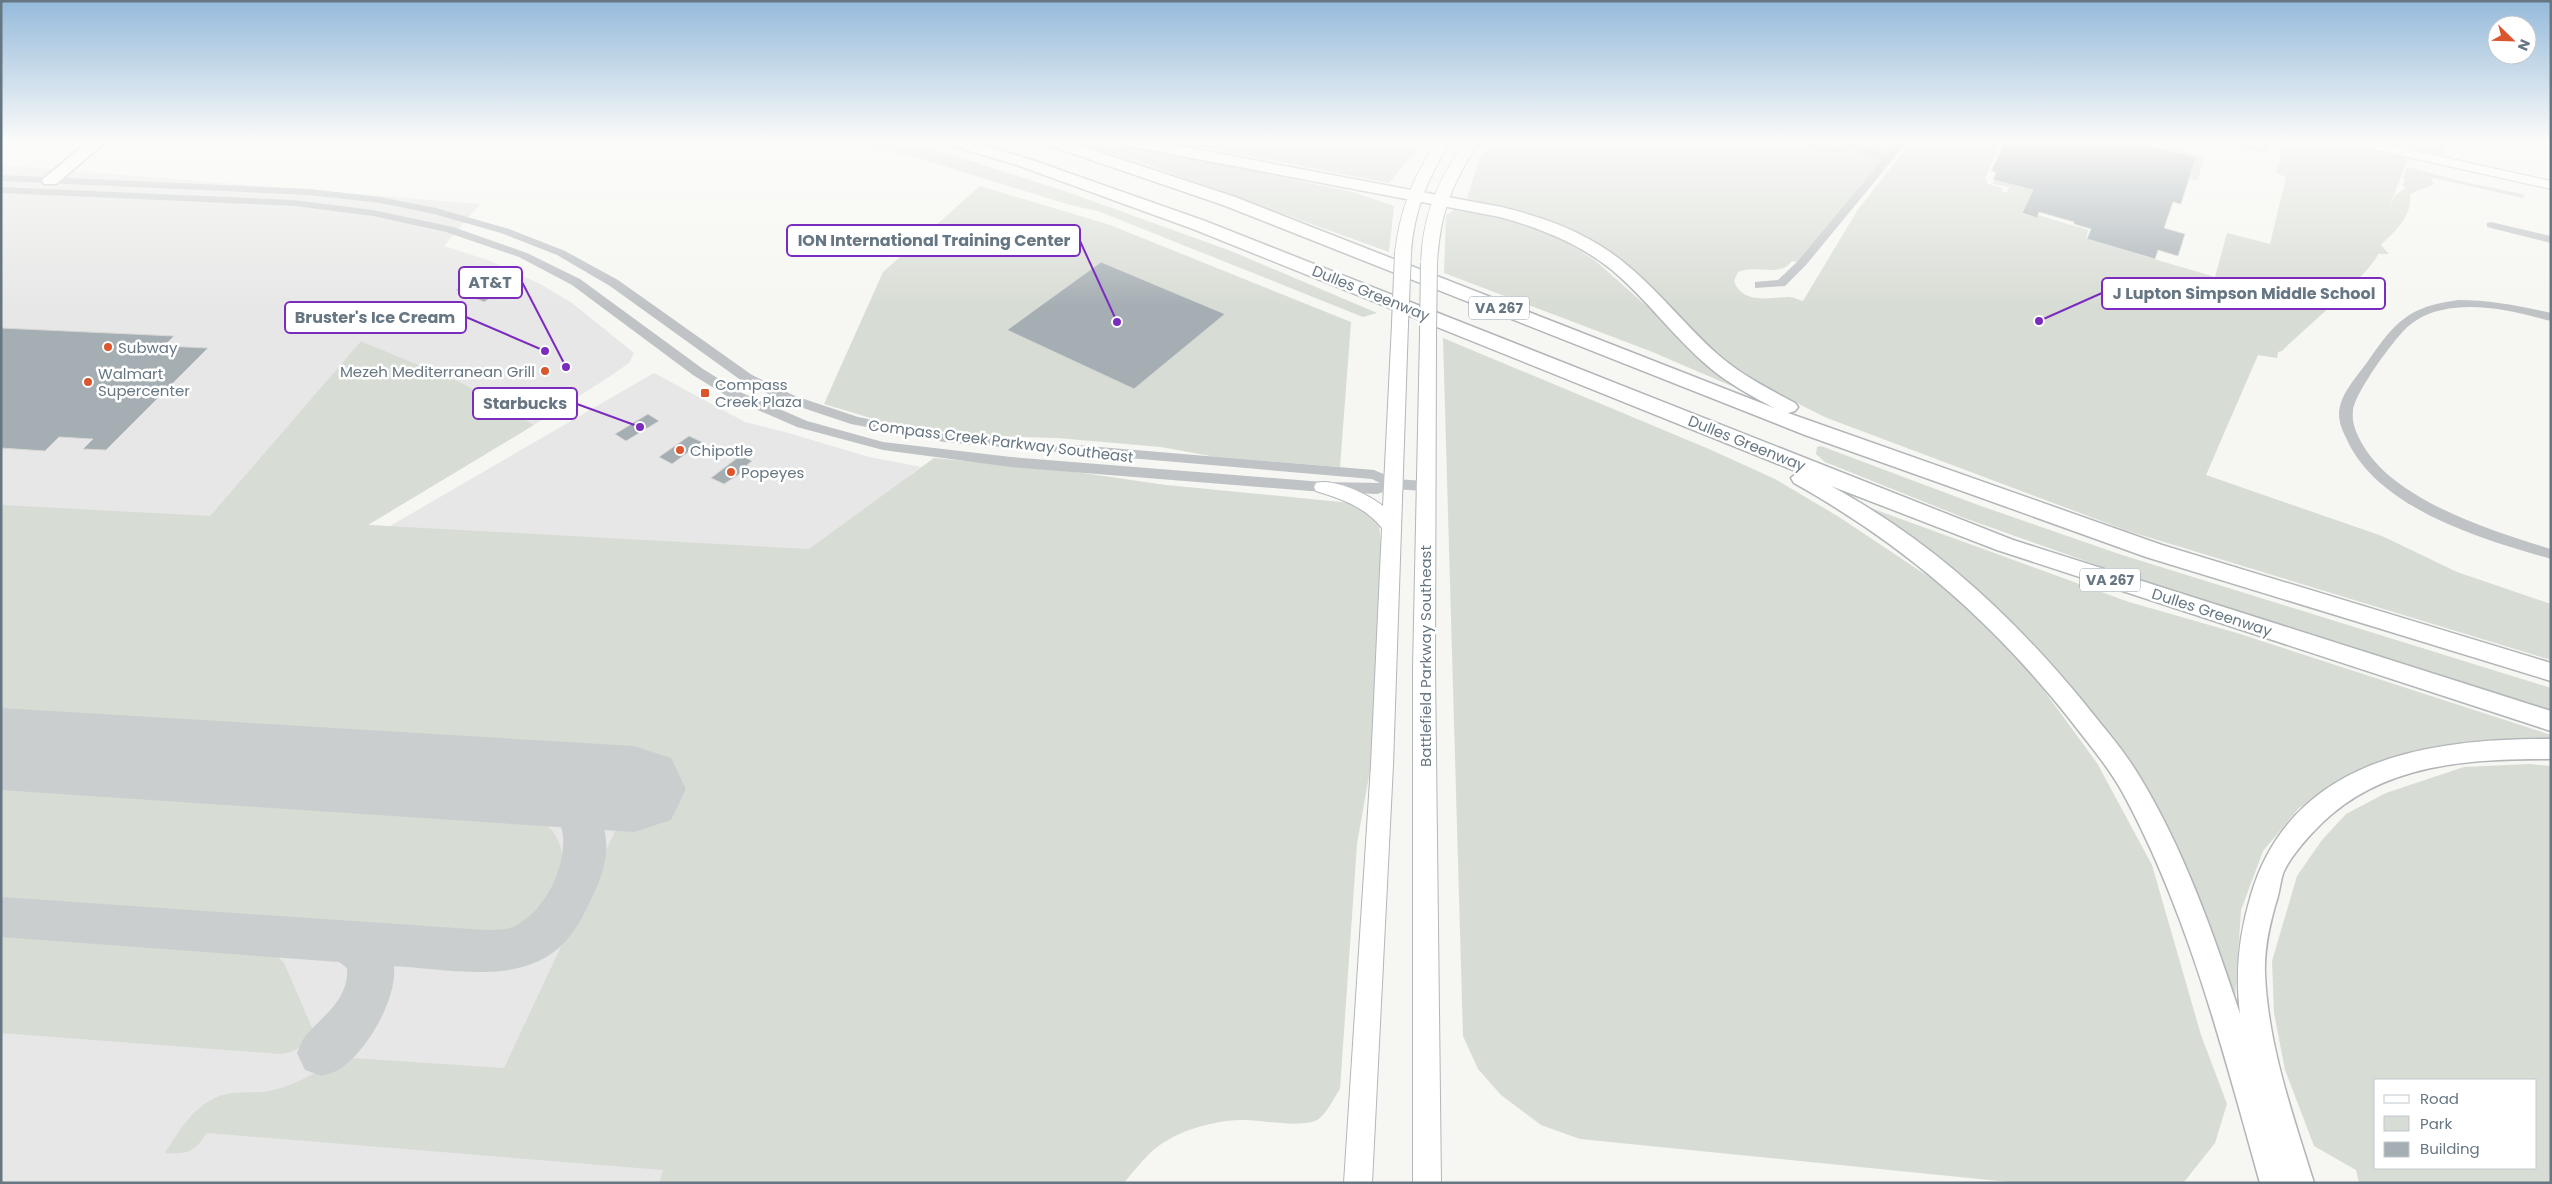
<svg xmlns="http://www.w3.org/2000/svg" width="2552" height="1184" viewBox="0 0 2552 1184" font-family="Poppins,sans-serif">
<style>
.built{fill:#e6e7e6}
.green{fill:#d7dcd4;fill-rule:evenodd}
.lines{fill:none;stroke-linecap:round;stroke-linejoin:round}
.taxiway{fill:#cbcece;fill-rule:evenodd}
.runway{fill:#cbcece;fill-rule:evenodd}
.building{fill:#a5aeb3;stroke:#d7d7d5}
.major-casing{stroke:#b2b7ba;stroke-width:2}
.highway-casing{stroke:#b2b6b9;stroke-width:3}
.minor{fill:#bfc3c6;fill-rule:evenodd}
.major{fill:#fff;fill-rule:evenodd}
.highway{fill:#fff;fill-rule:evenodd}
.major-bridge-casing{stroke:#b2b7ba;stroke-width:18;stroke-linecap:butt}
.major-bridge{stroke:#fff;stroke-width:16}
.poi-dot{fill:#db552d;stroke:#fff;stroke-width:2}
.labels{text-anchor:middle;dominant-baseline:central;stroke-width:5;stroke-linejoin:round;paint-order:stroke}
.shield{fill:#fff;stroke:#949fa8;stroke-width:1}
.shield-label{font-size:14px;font-weight:bold;fill:#667682}
.street-label{font-size:15px;fill:#667682;stroke:#fff}
.poi-label{font-size:15px;fill:#667682;stroke:#fff;text-anchor:start}
.leader{fill:none;stroke:#7b2cbf;stroke-width:2}
.callout-dot{fill:#7b2cbf;stroke:#fff;stroke-width:2}
.callout{fill:#fff;stroke:#7b2cbf;stroke-width:2}
.callout-label{font-size:16px;text-anchor:middle;font-weight:bold;fill:#667682}
</style>
<rect width="100%" height="100%" fill="#f6f6f2"/>
<polygon class="built" points="1,165 480,204 444,246 488,260 540,284 572,303 634,353 629,363 612,375 534,425 464,384 361,341 210,516 390,526 654,373 745,422 785,432 869,457 921,467 911,474 1079,1102 1012,1183 1,1183"/>
<g class="green">
<polygon points="849,141 899,141 966,159 1073,194 1231,251 1377,313 1363,317 1098,211 1070,205 911,156"/>
<polygon points="1069,141 1104,141 1353,192 1394,206 1389,252 1145,164"/>
<polygon points="1170,141 1424,141 1389,183"/>
<path d="M1498,141H1902L1802,263L1792,261C1780,278 1755,264 1738,272L1734,281C1742,304 1769,298 1787,297C1791,296 1798,300 1803,301L1857,211L1912,141H2002L1985,178L1988,184L2003,188L2001,191L2007,193L2009,187L1992,184L1995,180L2033,190L2022,214L2037,218L2038,215L2088,230L2086,239L2215,277L2227,233L2270,244L2286,177L2276,173L2283,147L2289,146L2284,144L2285,141H2338L2405,156L2407,161L2388,210L2395,195L2406,188L2402,185L2405,181L2403,178L2407,167L2460,181L2522,194L2525,197L2523,198L2434,178L2431,179L2434,184L2410,194C2413,216 2395,231 2381,245L2389,254H2378C2371,273 2300,333 2282,351L2278,352L2277,358L2258,355L2206,475L2382,536L2457,572L2551,604V660L2128,531L1827,418L1777,393L1728,362L1687,327L1619,259L1602,246L1587,236L1549,221L1467,198L1480,158Z"/>
<polygon points="2212,141 2261,141 2271,144 2267,152 2261,152"/>
<polygon points="2385,141 2443,141 2445,156"/>
<polygon points="2162,146 2204,156 2198,180 2188,179 2195,157 2160,148"/>
<polygon points="980,186 1110,225 1351,322 1340,467 1216,457 1161,447 1057,438 964,435 894,425 824,404 883,272"/>
<path d="M1454,210C1514,220 1547,226 1598,263L1741,390L1650,351L1444,273L1446,215Z"/>
<polygon points="1443,338 1709,449 1775,479 1839,517 1938,583 1988,628 2034,677 2097,763 2152,865 2201,1035 2227,1104 2215,1143 2184,1182 2019,1183 1580,1139 1541,1125 1501,1095 1478,1069 1463,1036"/>
<path d="M361,341L464,384L534,425L368,525L809,549L934,458L1062,470L1166,485L1351,503L1362,506L1379,524L1382,557L1373,753L1357,844L1340,1089C1334,1098 1328,1111 1320,1118C1305,1130 1260,1119 1241,1120C1209,1121 1172,1132 1149,1154C1140,1163 1132,1173 1124,1183H659L663,1170L207,1133C193,1153 189,1154 165,1153C179,1131 193,1107 217,1097C231,1091 249,1093 264,1092C289,1088 318,1074 336,1057L504,1068L649,759L1,719V505L210,516Z"/>
<polygon points="1821,446 1978,505 2119,554 2551,688 2551,710 2156,586 1967,519 1825,462 1816,454 1817,447"/>
<polygon points="1868,507 2129,602 2237,633 2551,735 2551,744 2504,740 2451,744 2412,751 2349,776 2299,808 2263,851 2241,910 2235,999 2202,914 2091,714 2030,639 1945,566"/>
<path d="M2530,764L2551,766V1183H2359L2356,1170L2314,1146L2285,1070L2274,1013L2272,961L2297,876L2322,840L2346,814L2386,793L2464,767ZM2376,1080H2536V1168H2376Z"/>
<path d="M1,777L531,812C542,820 554,829 559,843C570,870 554,913 530,928C521,934 510,937 501,940L1,905Z"/>
<path d="M1,931L259,948L276,955L284,963L313,1030C307,1046 296,1052 280,1054L1,1033Z"/>
</g>
<g class="lines">
<path class="taxiway" d="M579,797L594,802C611,837 610,858 594,893C586,910 578,928 565,942C523,987 448,969 394,966C397,999 368,1050 340,1069C335,1072 328,1074 322,1076L305,1070L297,1053C300,1047 302,1040 306,1035C324,1015 349,999 347,968L339,962L1,937V897L485,930C495,930 507,930 515,926C542,913 562,875 563,846C565,825 554,823 564,802Z"/>
<polygon class="runway" points="1,708 634,746 671,758 686,789 671,820 634,832 1,790"/>
</g>
<g class="building">
<polygon points="2006,141 2145,141 2152,142 2151,146 2196,157 2181,204 2173,202 2164,228 2185,234 2178,256 2158,250 2155,259 2087,239 2091,229 2074,224 2074,222 2039,212 2037,218 2022,213 2033,190 1993,180 1996,172 1991,171"/>
<polygon points="1101,262 1225,314 1134,389 1007,330"/>
<polygon points="470,281 498,293 484,302 456,290"/>
<polygon points="1,328 174,336 164,346 208,348 106,450 83,449 93,439 59,437 45,451 1,448"/>
<polygon points="648,414 659,421 626,441 615,434"/>
<polygon points="689,436 702,442 672,464 659,457"/>
<polygon points="741,455 752,461 747,465 749,466 738,475 724,484 711,478"/>
</g>
<g class="lines">
<g class="major-casing">
<g id="major">
<path d="M1437,141H1451C1428,177 1414,210 1411,253L1408,256H1398L1395,253C1400,210 1413,177 1437,141Z"/>
<path d="M1466,141H1480C1452,182 1440,213 1437,263L1435,266H1423C1420,261 1422,254 1422,248C1426,207 1442,173 1466,141Z"/>
<polygon points="2346,141 2371,141 2551,181 2551,189 2353,145"/>
<path d="M1400,319L1408,324L1393,765L1372,1183H1344L1371,765L1382,528C1365,507 1342,499 1316,491L1314,487L1316,483C1334,478 1369,495 1383,506L1392,324Z"/>
<polygon points="1428,330 1436,335 1435,668 1441,1183 1413,1183 1413,668 1420,335"/>
</g>
</g>
<g class="highway-casing">
<g id="highway">
<polygon points="89,141 107,141 56,184 44,184 42,181 44,178"/>
<path d="M944,141H969L1029,159L1205,221L2013,540L2551,711V731L1997,550L1831,486C1931,540 2014,617 2085,704C2103,727 2123,749 2138,774C2183,847 2213,932 2240,1014C2235,972 2239,935 2251,895C2291,759 2429,738 2551,739V759C2469,759 2384,763 2322,823C2308,837 2293,853 2284,871C2281,878 2280,888 2278,896C2270,922 2264,947 2265,974C2268,1046 2293,1115 2314,1183H2260C2223,1051 2189,916 2124,795C2109,767 2087,742 2068,717C1990,619 1903,544 1794,483L1791,478L1798,472L1193,229L1017,165L946,144Z"/>
<path d="M1043,141H1066L1235,197L1774,408C1752,396 1729,384 1709,367C1674,338 1648,300 1612,270C1580,244 1540,228 1500,217L1129,146L1121,141H1153L1501,207C1539,216 1577,229 1610,252C1650,280 1679,319 1715,352C1738,373 1767,388 1795,403L1798,407L1795,411L1788,413L2162,545L2551,663V681L2146,557L1940,483L1805,435L1223,205L1045,144Z"/>
</g>
</g>
<g class="minor">
<path d="M1803,141C1816,141 1827,148 1840,146L1844,141H1854L1853,143L1887,154L1898,141H1908L1806,265L1785,286L1755,288V282L1778,280L1798,261L1882,160L1849,149L1839,152H1825L1812,148Z"/>
<polygon points="1,175 309,189 380,197 436,208 509,229 565,251 618,280 752,375 795,396 858,417 944,434 1374,470 1395,479 1425,481 1432,486 1425,491 1393,489 1377,494 1323,492 1011,467 883,450 797,427 730,398 693,375 572,285 519,257 446,232 373,216 294,206 1,193 1,187 294,200 373,210 453,227 527,253 580,279 703,369 740,392 807,421 883,442 1011,457 1323,482 1380,483 1372,479 944,442 851,424 785,402 742,381 610,286 557,255 501,233 434,214 380,203 309,195 1,181"/>
<polygon points="2491,222 2551,236 2551,243 2487,227 2487,223"/>
<path d="M2458,300C2490,300 2520,306 2551,313V321C2516,312 2478,302 2442,310C2431,312 2420,317 2411,324C2396,335 2354,394 2353,411C2351,425 2359,439 2366,450C2400,502 2494,532 2551,549V559C2484,540 2385,511 2350,446C2345,435 2339,426 2339,414C2340,393 2357,377 2368,361C2396,321 2408,307 2458,300Z"/>
</g>
<use href="#major" class="major"/>
<use href="#highway" class="highway"/>
<g class="major-bridge-casing">
<g id="major-bridge">
<polyline points="1400,324 1403,253"/>
<polyline points="1428,335 1429,263"/>
</g>
</g>
<use href="#major-bridge" class="major-bridge"/>
</g>
<linearGradient id="sky" x2="0" y2="1"><stop stop-color="#95badb"/><stop offset="0.46" stop-color="#fbfbf9"/><stop offset="1" stop-color="#fbfbf9" stop-opacity="0"/></linearGradient>
<rect width="2552" height="307" fill="url(#sky)"/>
<g class="poi-dot">
<circle cx="108" cy="347" r="5"/>
<circle cx="545" cy="371" r="5"/>
<circle cx="88" cy="382" r="5"/>
<rect x="700" y="388" width="10" height="10" rx="2.5"/>
<circle cx="680" cy="450" r="5"/>
<circle cx="731" cy="472" r="5"/>
</g>
<g class="labels">
<g class="shield">
<rect x="1469" y="296.5" width="60" height="23" rx="4"/>
<rect x="2080" y="568.5" width="60" height="23" rx="4"/>
</g>
<g class="shield-label">
<text x="1499" y="308">VA 267</text>
<text x="2110" y="580">VA 267</text>
</g>
<g class="street-label">
<text transform="translate(1371 293) rotate(22)">Dulles Greenway</text>
<text transform="translate(1001 441) rotate(7)">Compass Creek Parkway Southeast</text>
<text transform="translate(1747 443) rotate(22)">Dulles Greenway</text>
<text transform="translate(2212 612) rotate(18)">Dulles Greenway</text>
<text transform="translate(1425 656) rotate(-90)">Battlefield Parkway Southeast</text>
</g>
<g class="poi-label">
<text x="118" y="347">Subway</text>
<text x="535" y="371" text-anchor="end">Mezeh Mediterranean Grill</text>
<text x="98" y="373">Walmart<tspan x="98" dy="17">Supercenter</tspan></text>
<text x="715" y="384">Compass<tspan x="715" dy="17">Creek Plaza</tspan></text>
<text x="690" y="450">Chipotle</text>
<text x="741" y="472">Popeyes</text>
</g>
</g>
<path class="leader" d="M1117 322L1080 241M566 367L522 282M2039 321L2102 293M545 351L466 317M640 427L577 404"/>
<g class="callout-dot">
<circle cx="1117" cy="322" r="5"/>
<circle cx="566" cy="367" r="5"/>
<circle cx="2039" cy="321" r="5"/>
<circle cx="545" cy="351" r="5"/>
<circle cx="640" cy="427" r="5"/>
</g>
<g class="callout">
<rect x="787" y="225" width="293" height="31" rx="5"/>
<rect x="459" y="267" width="63" height="31" rx="5"/>
<rect x="2102" y="278" width="283" height="31" rx="5"/>
<rect x="285" y="302" width="181" height="31" rx="5"/>
<rect x="473" y="388" width="104" height="31" rx="5"/>
</g>
<g class="callout-label">
<text x="934" y="246">ION International Training Center</text>
<text x="490" y="288">AT&amp;T</text>
<text x="2244" y="299">J Lupton Simpson Middle School</text>
<text x="375" y="323">Bruster's Ice Cream</text>
<text x="525" y="409">Starbucks</text>
</g>
<rect width="2552" height="1184" fill="none" stroke="#667682" stroke-width="5"/>
<rect x="2374" y="1079" width="162" height="90" fill="#ffffff" stroke="#c2c8cd"/>
<rect x="2384" y="1095" width="25" height="8" fill="#ffffff" stroke="#c2c8cd"/>
<text x="2420" y="1104" font-size="15" fill="#667682">Road</text>
<rect x="2384" y="1116" width="25" height="15" fill="#d7dcd4" stroke="#c2c8cd"/>
<text x="2420" y="1129" font-size="15" fill="#667682">Park</text>
<rect x="2384" y="1142" width="25" height="15" fill="#a5aeb3" stroke="#c2c8cd"/>
<text x="2420" y="1154" font-size="15" fill="#667682">Building</text>
<g transform="translate(2512 40) rotate(113)"><circle r="24" fill="#ffffff" stroke="#c2c8cd"/>
<path d="M0-4L9 19L0 12L-9 19Z" fill="#db552d"/>
<text y="-8" font-size="14" font-weight="bold" text-anchor="middle" fill="#667682">N</text>
</g>
</svg>
